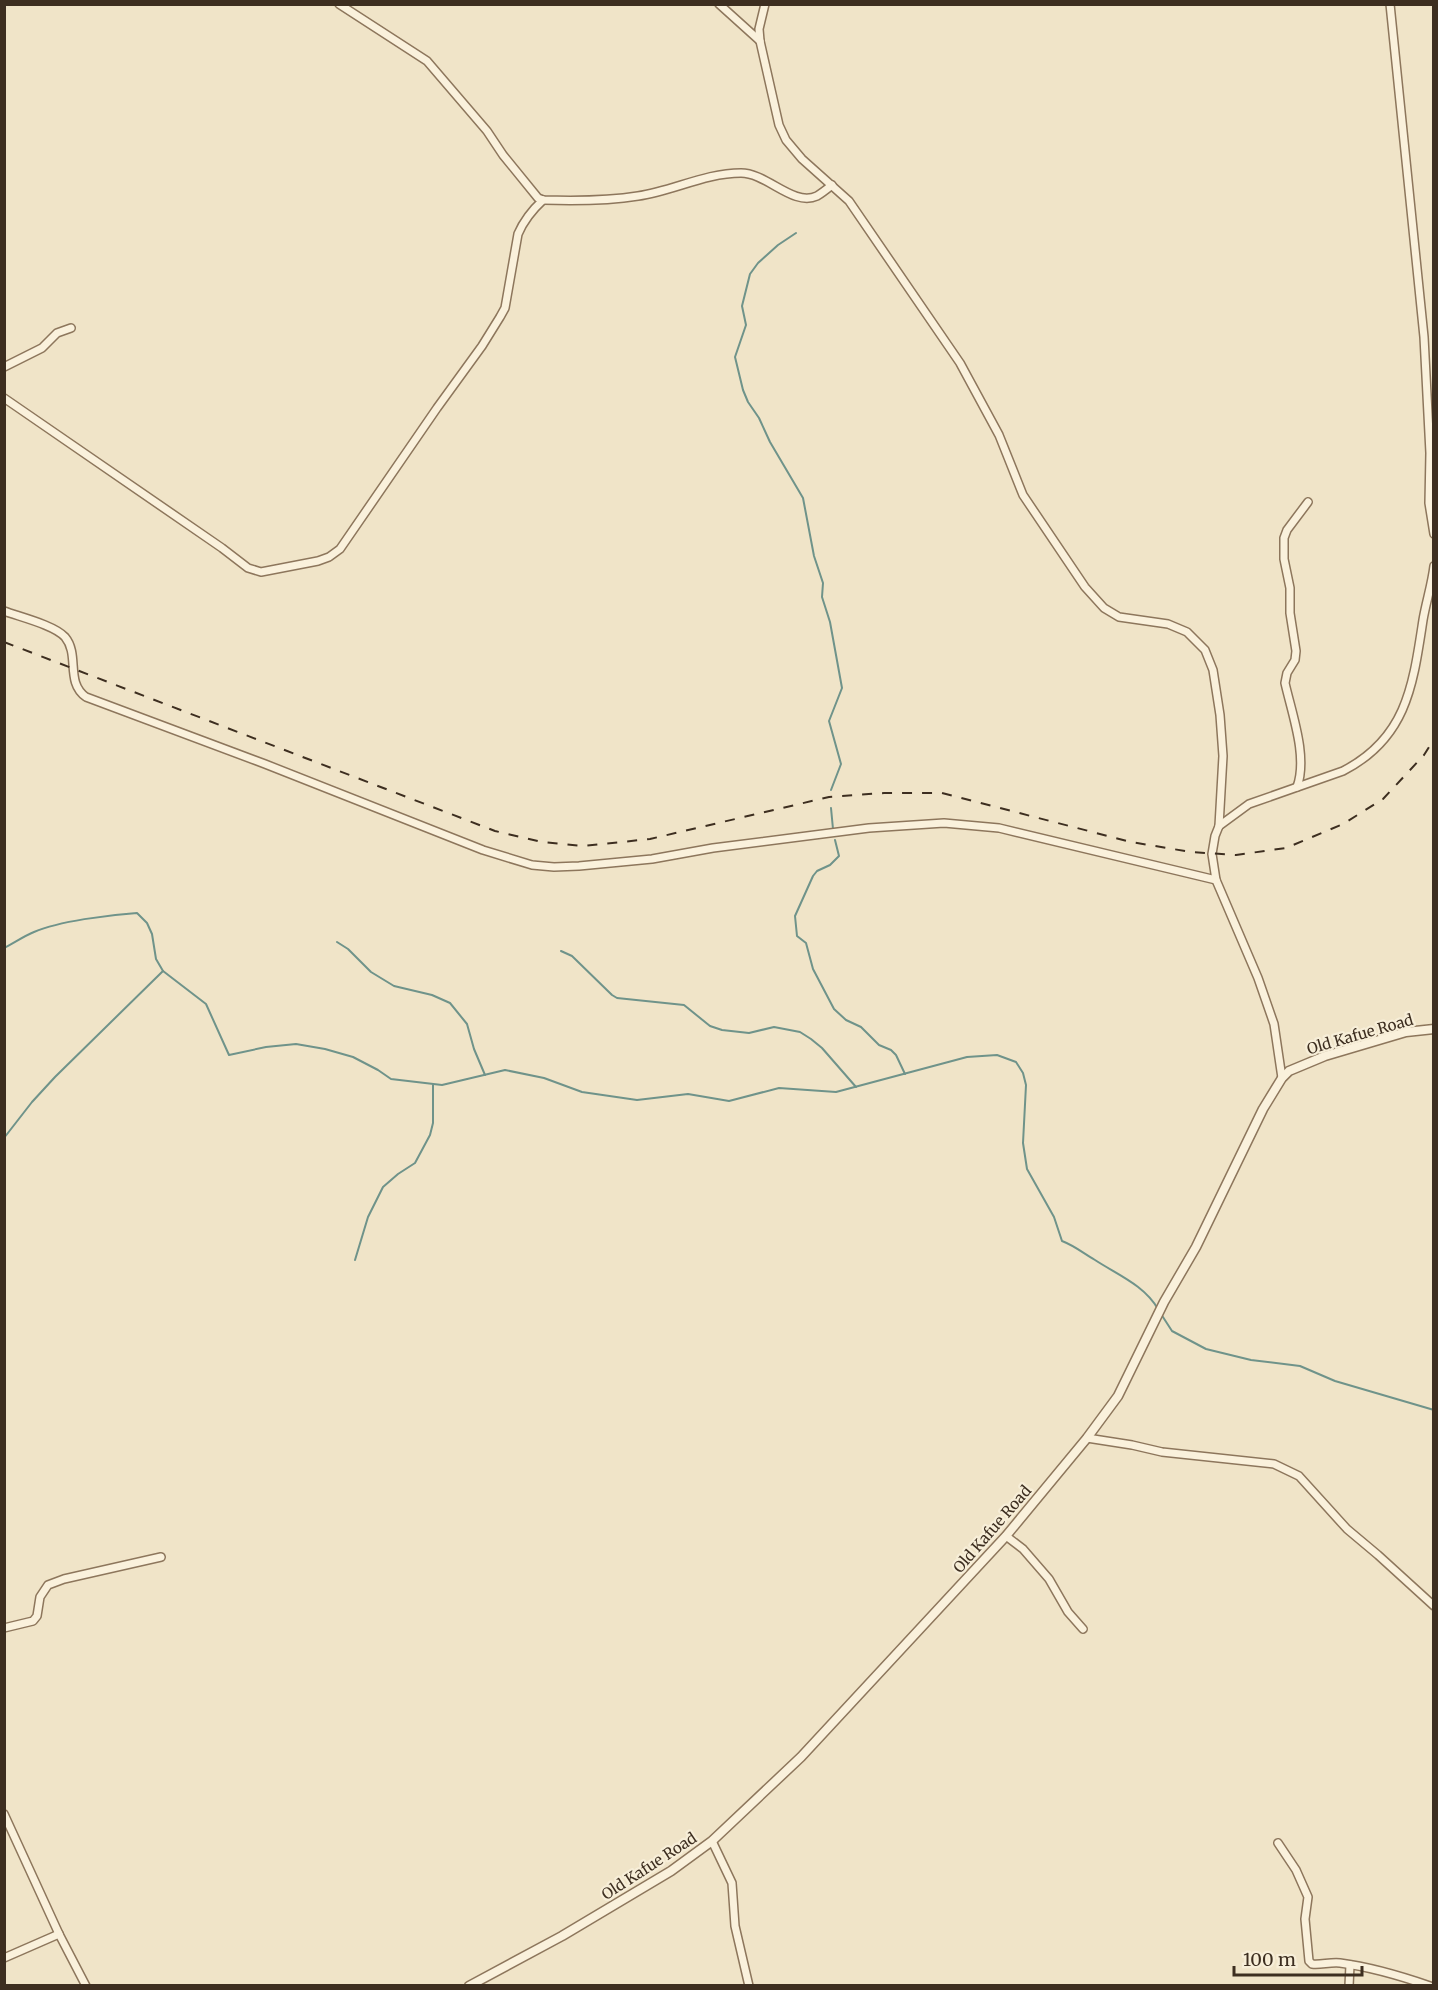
<svg xmlns="http://www.w3.org/2000/svg" width="1438" height="1990" viewBox="0 0 1438 1990" font-family="Merriweather,serif">
<style>
.lines{fill:none;stroke-linecap:round;stroke-linejoin:round}
.stream{stroke:#6f938a;stroke-width:2}
.minor-casing{stroke:#8d765c;stroke-width:10}
.tertiary-casing{stroke:#8d765c;stroke-width:11}
.minor{stroke:#faf1dc;stroke-width:7}
.tertiary{stroke:#faf1dc;stroke-width:8}
.rail{stroke:#3d2e20;stroke-width:2;stroke-dasharray:10 10;stroke-linecap:butt}
.labels{text-anchor:middle;dominant-baseline:central;stroke-width:4.5;stroke-linejoin:round;paint-order:stroke}
.street-label{font-size:15px;fill:#3d2e20;stroke:#f7eed8}
</style>
<rect width="100%" height="100%" fill="#f0e4c8"/>
<g class="lines">
<g class="stream">
<polyline points="796,233 778,245 758,263 750,274 742,306 746,325 735,357 743,390 748,402 759,418 770,442 803,498 814,556 823,583 822,597 830,622 842,688 829,721 841,764 831,790"/>
<polyline points="831,808 833,829"/>
<polyline points="835,840 839,856 830,865 817,871 813,876 795,916 797,936 806,943 813,969 834,1009 846,1020 861,1027 879,1045 891,1050 896,1055 905,1074"/>
<polyline points="337,942 348,949 371,972 394,986 432,995 450,1003 467,1024 474,1049 485,1075"/>
<path d="M4,948C14,943 24,936 34,932C60,921 108,915 137,913L147,923L152,934L156,959L163,971L206,1004L229,1055L266,1047L296,1044L325,1049L353,1057L378,1070L391,1079L442,1085L505,1070L544,1078L582,1092L637,1100L688,1094L729,1101L779,1088L836,1092L967,1057L997,1055L1016,1062L1023,1073L1026,1085L1023,1143L1027,1169L1054,1217L1062,1241C1075,1246 1083,1253 1095,1260C1118,1275 1144,1285 1158,1309"/>
<polyline points="561,951 572,956 612,995 617,998 684,1005 710,1026 722,1030 749,1033 774,1027 800,1032 811,1039 822,1048 856,1087"/>
<polyline points="4,1138 32,1102 55,1077 163,971"/>
<polyline points="355,1260 368,1217 383,1187 398,1174 415,1163 430,1135 433,1123 433,1085"/>
<polyline points="1161,1314 1172,1331 1206,1349 1251,1360 1300,1366 1335,1381 1434,1410"/>
</g>
<g class="minor-casing">
<g id="minor">
<path d="M339,4L427,61L487,131L503,155L538,198L543,200C574,201 607,201 638,196C673,191 705,173 741,173C767,173 793,207 817,196C822,193 827,189 832,185"/>
<polyline points="719,4 760,41"/>
<polyline points="765,4 759,29 760,41 779,125 786,140 802,159 849,201 960,363 999,435 1023,495 1085,587 1104,608 1119,617 1168,624 1187,632 1205,650 1213,670 1220,715 1223,756 1219,826"/>
<polyline points="1390,4 1424,337 1430,453 1429,503 1434,534"/>
<polyline points="4,367 42,348 57,333 71,328"/>
<path d="M4,398L222,548L248,568L261,572L318,561L329,557L340,549L437,408L482,346L500,317L505,308L518,234C524,220 531,211 543,200"/>
<path d="M4,611C20,617 54,625 65,637C80,655 65,682 86,697L265,764L483,850L532,865L554,867L579,866L652,859L713,848L869,828L944,823L999,828L1216,880"/>
<path d="M1297,787C1308,757 1292,714 1285,683L1287,673L1295,660L1296,651L1290,613V588L1284,559V538L1287,530L1308,502"/>
<path d="M1282,1078L1274,1024L1258,978L1216,880L1212,854L1215,836L1219,826L1249,804L1343,771C1407,738 1413,685 1423,620C1426,602 1432,584 1434,566"/>
<polyline points="1087,1438 1132,1445 1162,1452 1274,1464 1299,1476 1347,1529 1378,1555 1434,1606"/>
<polyline points="1006,1536 1023,1549 1049,1579 1068,1612 1083,1629"/>
<polyline points="4,1628 33,1621 37,1616 40,1597 48,1585 64,1579 161,1557"/>
<polyline points="4,1814 59,1934 86,1986"/>
<polyline points="712,1841 732,1883 735,1926 749,1986"/>
<path d="M1278,1843L1296,1870L1308,1897L1305,1919L1309,1961L1312,1964C1321,1965 1330,1962 1340,1963C1371,1967 1401,1976 1430,1986"/>
<polyline points="4,1958 59,1934"/>
<polyline points="1349,1986 1350,1965"/>
</g>
</g>
<g class="tertiary-casing">
<polyline id="tertiary" points="469,1986 562,1936 671,1871 712,1841 801,1757 1006,1536 1087,1438 1118,1396 1164,1302 1196,1247 1263,1109 1282,1078 1289,1071 1325,1056 1406,1032 1434,1029"/>
</g>
<use href="#minor" class="minor"/>
<use href="#tertiary" class="tertiary"/>
<polyline class="rail" points="4,642 495,831 542,842 583,846 650,839 829,797 884,793 942,793 1131,842 1191,852 1236,855 1286,848 1343,824 1383,799 1424,755 1434,739"/>
</g>
<g class="labels">
<g class="street-label">
<text transform="translate(1360 1034) rotate(-16)">Old Kafue Road</text>
<text transform="translate(992 1529) rotate(-49)">Old Kafue Road</text>
<text transform="translate(649 1866) rotate(-33)">Old Kafue Road</text>
</g>
</g>
<rect width="1438" height="1990" fill="none" stroke="#3d2e20" stroke-width="12"/>
<path d="M1234 1966v9h128v-9" fill="none" stroke="#3d2e20" stroke-width="3"/>
<text x="1243" y="1966" font-size="18" fill="#3d2e20" stroke="#f7eed8" stroke-width="4.5" paint-order="stroke">100 m</text>
</svg>
